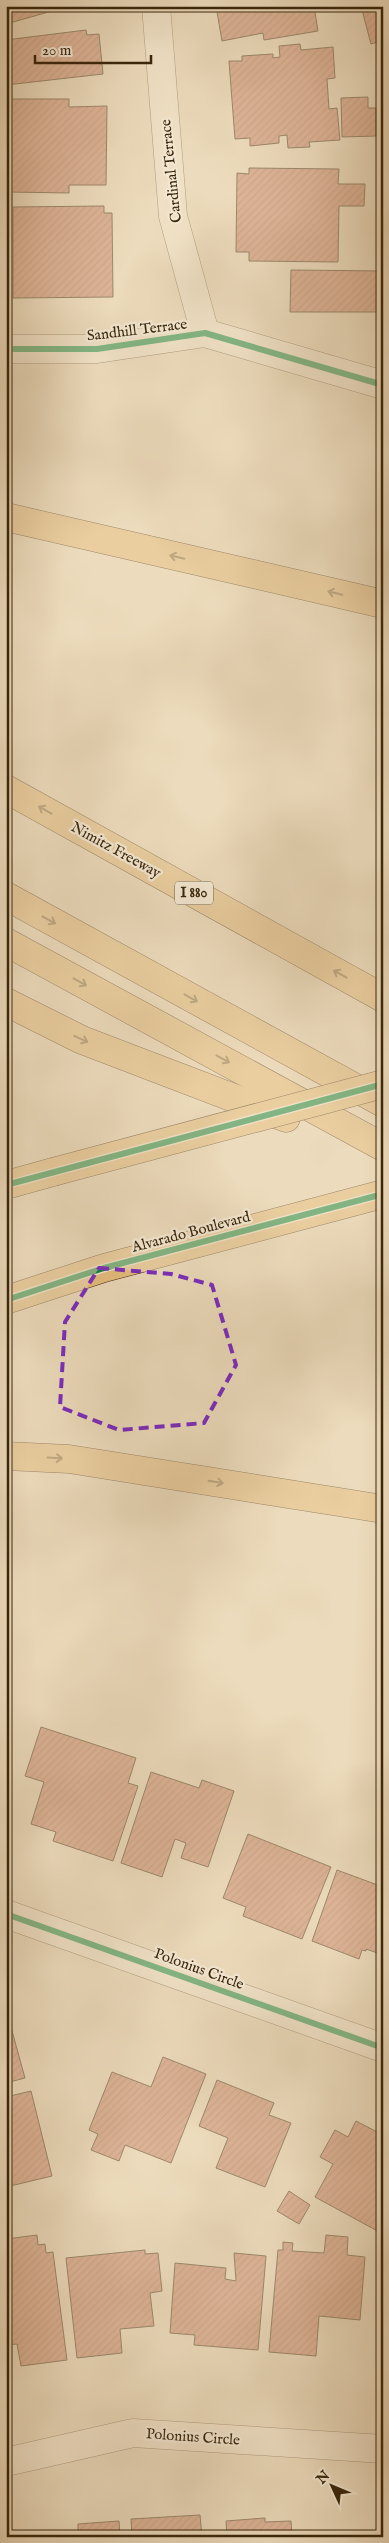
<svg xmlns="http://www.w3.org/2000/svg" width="389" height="2543" viewBox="0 0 389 2543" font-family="'IM FELL English',serif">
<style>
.building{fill:url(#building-hatch);stroke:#39260b}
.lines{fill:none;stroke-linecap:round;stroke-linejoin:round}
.minor-casing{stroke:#665337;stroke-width:29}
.primary-casing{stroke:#39260b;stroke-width:29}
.motorway-casing{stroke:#39260b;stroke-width:29}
.minor{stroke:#f3e8d3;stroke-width:28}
.primary{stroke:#e6be7e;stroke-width:28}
.motorway{stroke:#e6be7e;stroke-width:28}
.primary-bridge-casing{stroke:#39260b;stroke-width:29;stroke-linecap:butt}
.primary-bridge{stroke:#e6be7e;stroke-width:28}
.cycleway-casing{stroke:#f3e8d3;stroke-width:9}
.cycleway{stroke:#00873e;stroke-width:6}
.oneway{stroke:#876a3f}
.marked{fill:none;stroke:#7b2cbf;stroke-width:4;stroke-dasharray:10 6;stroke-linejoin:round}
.labels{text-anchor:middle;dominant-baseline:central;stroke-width:4.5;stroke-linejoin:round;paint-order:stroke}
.shield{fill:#f3e8d3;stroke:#716047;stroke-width:1}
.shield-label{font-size:14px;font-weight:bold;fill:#39260b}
.street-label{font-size:15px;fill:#39260b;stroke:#f3e8d3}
</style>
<defs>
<pattern id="building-hatch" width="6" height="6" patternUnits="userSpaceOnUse" patternTransform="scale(1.25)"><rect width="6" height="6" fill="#cd856c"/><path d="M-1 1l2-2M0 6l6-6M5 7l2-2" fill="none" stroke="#a76d57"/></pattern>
</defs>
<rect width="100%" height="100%" fill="#ecdbbc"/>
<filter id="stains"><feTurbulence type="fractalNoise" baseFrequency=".004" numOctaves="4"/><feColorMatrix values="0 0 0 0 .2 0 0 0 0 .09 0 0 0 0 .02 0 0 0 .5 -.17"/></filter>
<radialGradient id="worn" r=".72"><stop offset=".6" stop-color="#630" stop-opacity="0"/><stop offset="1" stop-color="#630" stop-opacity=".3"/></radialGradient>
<g class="building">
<polygon points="6,6 54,6 51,7 52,11 6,24"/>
<polygon points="216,6 314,6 318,31 264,40 263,33 222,41"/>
<polygon points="361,6 383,6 383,40 371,44"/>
<polygon points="86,30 87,35 99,34 103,74 6,85 6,40"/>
<polygon points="300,44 301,50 333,47 335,78 327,79 329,109 337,108 340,140 309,142 310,147 288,148 287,135 279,136 279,143 250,146 250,138 235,139 229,61 242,61 242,56 273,54 273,58 280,57 279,46"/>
<polygon points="368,97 368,108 376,108 376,136 342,137 341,98"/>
<polygon points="9,99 69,99 69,107 107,106 106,185 69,185 69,193 9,192"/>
<polygon points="249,168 339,169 338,184 365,184 364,206 339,206 338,262 249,261 249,252 236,252 237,173 249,174"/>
<polygon points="104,206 104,213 112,213 113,297 13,298 13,207"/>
<polygon points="291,270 383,271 383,312 290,312"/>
<polygon points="41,1727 136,1758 128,1783 138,1786 113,1861 53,1841 56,1832 31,1824 44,1782 25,1776"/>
<polygon points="151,1772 199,1788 202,1780 234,1791 208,1867 181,1858 186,1843 175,1839 162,1877 121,1863"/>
<polygon points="248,1834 331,1867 302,1939 243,1916 246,1907 223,1898"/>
<polygon points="337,1870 383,1887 383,1955 366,1949 366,1951 362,1950 359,1959 312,1941"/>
<polygon points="6,2009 25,2078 6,2083"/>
<polygon points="163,2057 206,2074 171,2163 125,2145 119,2161 91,2150 98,2134 89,2130 112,2072 151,2087"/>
<polygon points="217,2080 274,2103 269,2115 291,2123 265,2187 216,2168 228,2138 199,2126"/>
<polygon points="31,2091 52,2176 6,2187 6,2097"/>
<polygon points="356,2121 383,2135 383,2234 315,2197 333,2164 320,2157 335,2130 348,2137"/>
<polygon points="289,2191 310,2205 299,2224 277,2211"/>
<polygon points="37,2235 38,2245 45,2244 46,2253 53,2252 67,2360 21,2366 17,2344 6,2345 6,2239"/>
<polygon points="326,2235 348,2237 347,2255 365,2257 360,2320 319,2316 316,2356 269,2352 278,2250 283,2250 283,2242 293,2243 292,2251 324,2253"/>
<polygon points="145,2250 145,2254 158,2253 162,2291 150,2293 154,2326 120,2329 122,2353 77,2358 66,2258"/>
<polygon points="234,2253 266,2256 258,2350 194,2345 195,2335 170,2333 175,2263 226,2268 225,2279 236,2281"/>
<polygon points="200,2515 202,2537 132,2537 131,2519"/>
<polygon points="265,2518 265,2522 291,2521 292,2537 227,2537 226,2521"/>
<polygon points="119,2521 120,2537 78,2537 78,2524"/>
</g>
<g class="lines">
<g class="minor-casing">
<g id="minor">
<polyline points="156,6 173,216 205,333"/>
<polyline points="6,349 97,349 205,333 383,385"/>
<polyline points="6,1914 383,2048"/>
<polyline points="6,2462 133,2433 383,2449"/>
</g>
</g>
<g class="primary-casing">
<g id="primary">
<polyline points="6,1185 53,1172"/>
<polyline points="6,1300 104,1268 383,1194"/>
</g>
</g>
<g class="motorway-casing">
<g id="motorway">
<polyline points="6,517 383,604"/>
<polyline points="6,789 383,998"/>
<polyline points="6,896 383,1103"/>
<polyline points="6,942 383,1147"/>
<polyline points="6,1002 82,1040 286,1118"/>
<polyline points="6,1456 69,1459 383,1509"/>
</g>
</g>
<use href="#minor" class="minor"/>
<use href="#primary" class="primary"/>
<use href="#motorway" class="motorway"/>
<g class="primary-bridge-casing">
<polyline id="primary-bridge" points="53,1172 383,1084"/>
</g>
<use href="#primary-bridge" class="primary-bridge"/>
<g class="cycleway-casing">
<g id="cycleway">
<polyline points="6,349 97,349 205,333 383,385"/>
<polyline points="6,1185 383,1084"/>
<polyline points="6,1300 104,1268 383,1194"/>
<polyline points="6,1914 383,2048"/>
</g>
</g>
<use href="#cycleway" class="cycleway"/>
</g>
<defs><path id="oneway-shaft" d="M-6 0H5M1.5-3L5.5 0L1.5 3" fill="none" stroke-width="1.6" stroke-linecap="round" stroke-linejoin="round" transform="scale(1.25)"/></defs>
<g class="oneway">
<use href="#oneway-shaft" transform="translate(177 557) rotate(-167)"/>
<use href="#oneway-shaft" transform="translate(335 593) rotate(-167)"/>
<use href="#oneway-shaft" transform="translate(45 810) rotate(-151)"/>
<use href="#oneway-shaft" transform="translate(49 920) rotate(29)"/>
<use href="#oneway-shaft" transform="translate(340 974) rotate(-151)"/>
<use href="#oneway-shaft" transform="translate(80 982) rotate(29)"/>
<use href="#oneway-shaft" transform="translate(191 998) rotate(29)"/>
<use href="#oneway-shaft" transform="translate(81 1039) rotate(24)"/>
<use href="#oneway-shaft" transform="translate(223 1059) rotate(29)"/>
<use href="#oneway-shaft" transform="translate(55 1458) rotate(3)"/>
<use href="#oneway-shaft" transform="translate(216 1482) rotate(9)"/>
</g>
<path d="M0 0H389V2543H0ZM99,1268L171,1274L212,1285L236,1365L204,1423L119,1430L60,1407L65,1322Z" fill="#ecdbbc" fill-opacity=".55" fill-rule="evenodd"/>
<path class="marked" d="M99,1268L171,1274L212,1285L236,1365L204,1423L119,1430L60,1407L65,1322Z"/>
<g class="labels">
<rect class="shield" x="175" y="881.5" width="38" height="23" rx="4"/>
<g class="shield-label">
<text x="194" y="893">I 880</text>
</g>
<g class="street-label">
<text transform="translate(171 171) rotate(-96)">Cardinal Terrace</text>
<text transform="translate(137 330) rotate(-7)">Sandhill Terrace</text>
<text transform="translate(116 850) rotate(29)">Nimitz Freeway</text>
<text transform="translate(191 1232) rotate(-15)">Alvarado Boulevard</text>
<text transform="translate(199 1969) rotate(20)">Polonius Circle</text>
<text transform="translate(193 2437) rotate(4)">Polonius Circle</text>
</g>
</g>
<rect width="389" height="2543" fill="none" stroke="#ecdbbc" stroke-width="25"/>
<rect x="8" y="8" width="374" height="2528" fill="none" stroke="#39260b" stroke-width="2.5"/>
<rect x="12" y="12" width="364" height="2518" fill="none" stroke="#39260b"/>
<g transform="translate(332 2486) rotate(314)" stroke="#f3e8d3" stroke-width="4" paint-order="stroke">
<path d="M0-4L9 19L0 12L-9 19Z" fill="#39260b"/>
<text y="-8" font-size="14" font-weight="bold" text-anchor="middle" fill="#39260b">N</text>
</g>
<path d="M35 55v8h116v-8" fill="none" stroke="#39260b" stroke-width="2.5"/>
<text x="42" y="55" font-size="15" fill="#39260b" stroke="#f3e8d3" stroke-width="4" paint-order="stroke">20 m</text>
<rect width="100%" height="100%" filter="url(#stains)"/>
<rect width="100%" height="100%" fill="url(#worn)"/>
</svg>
